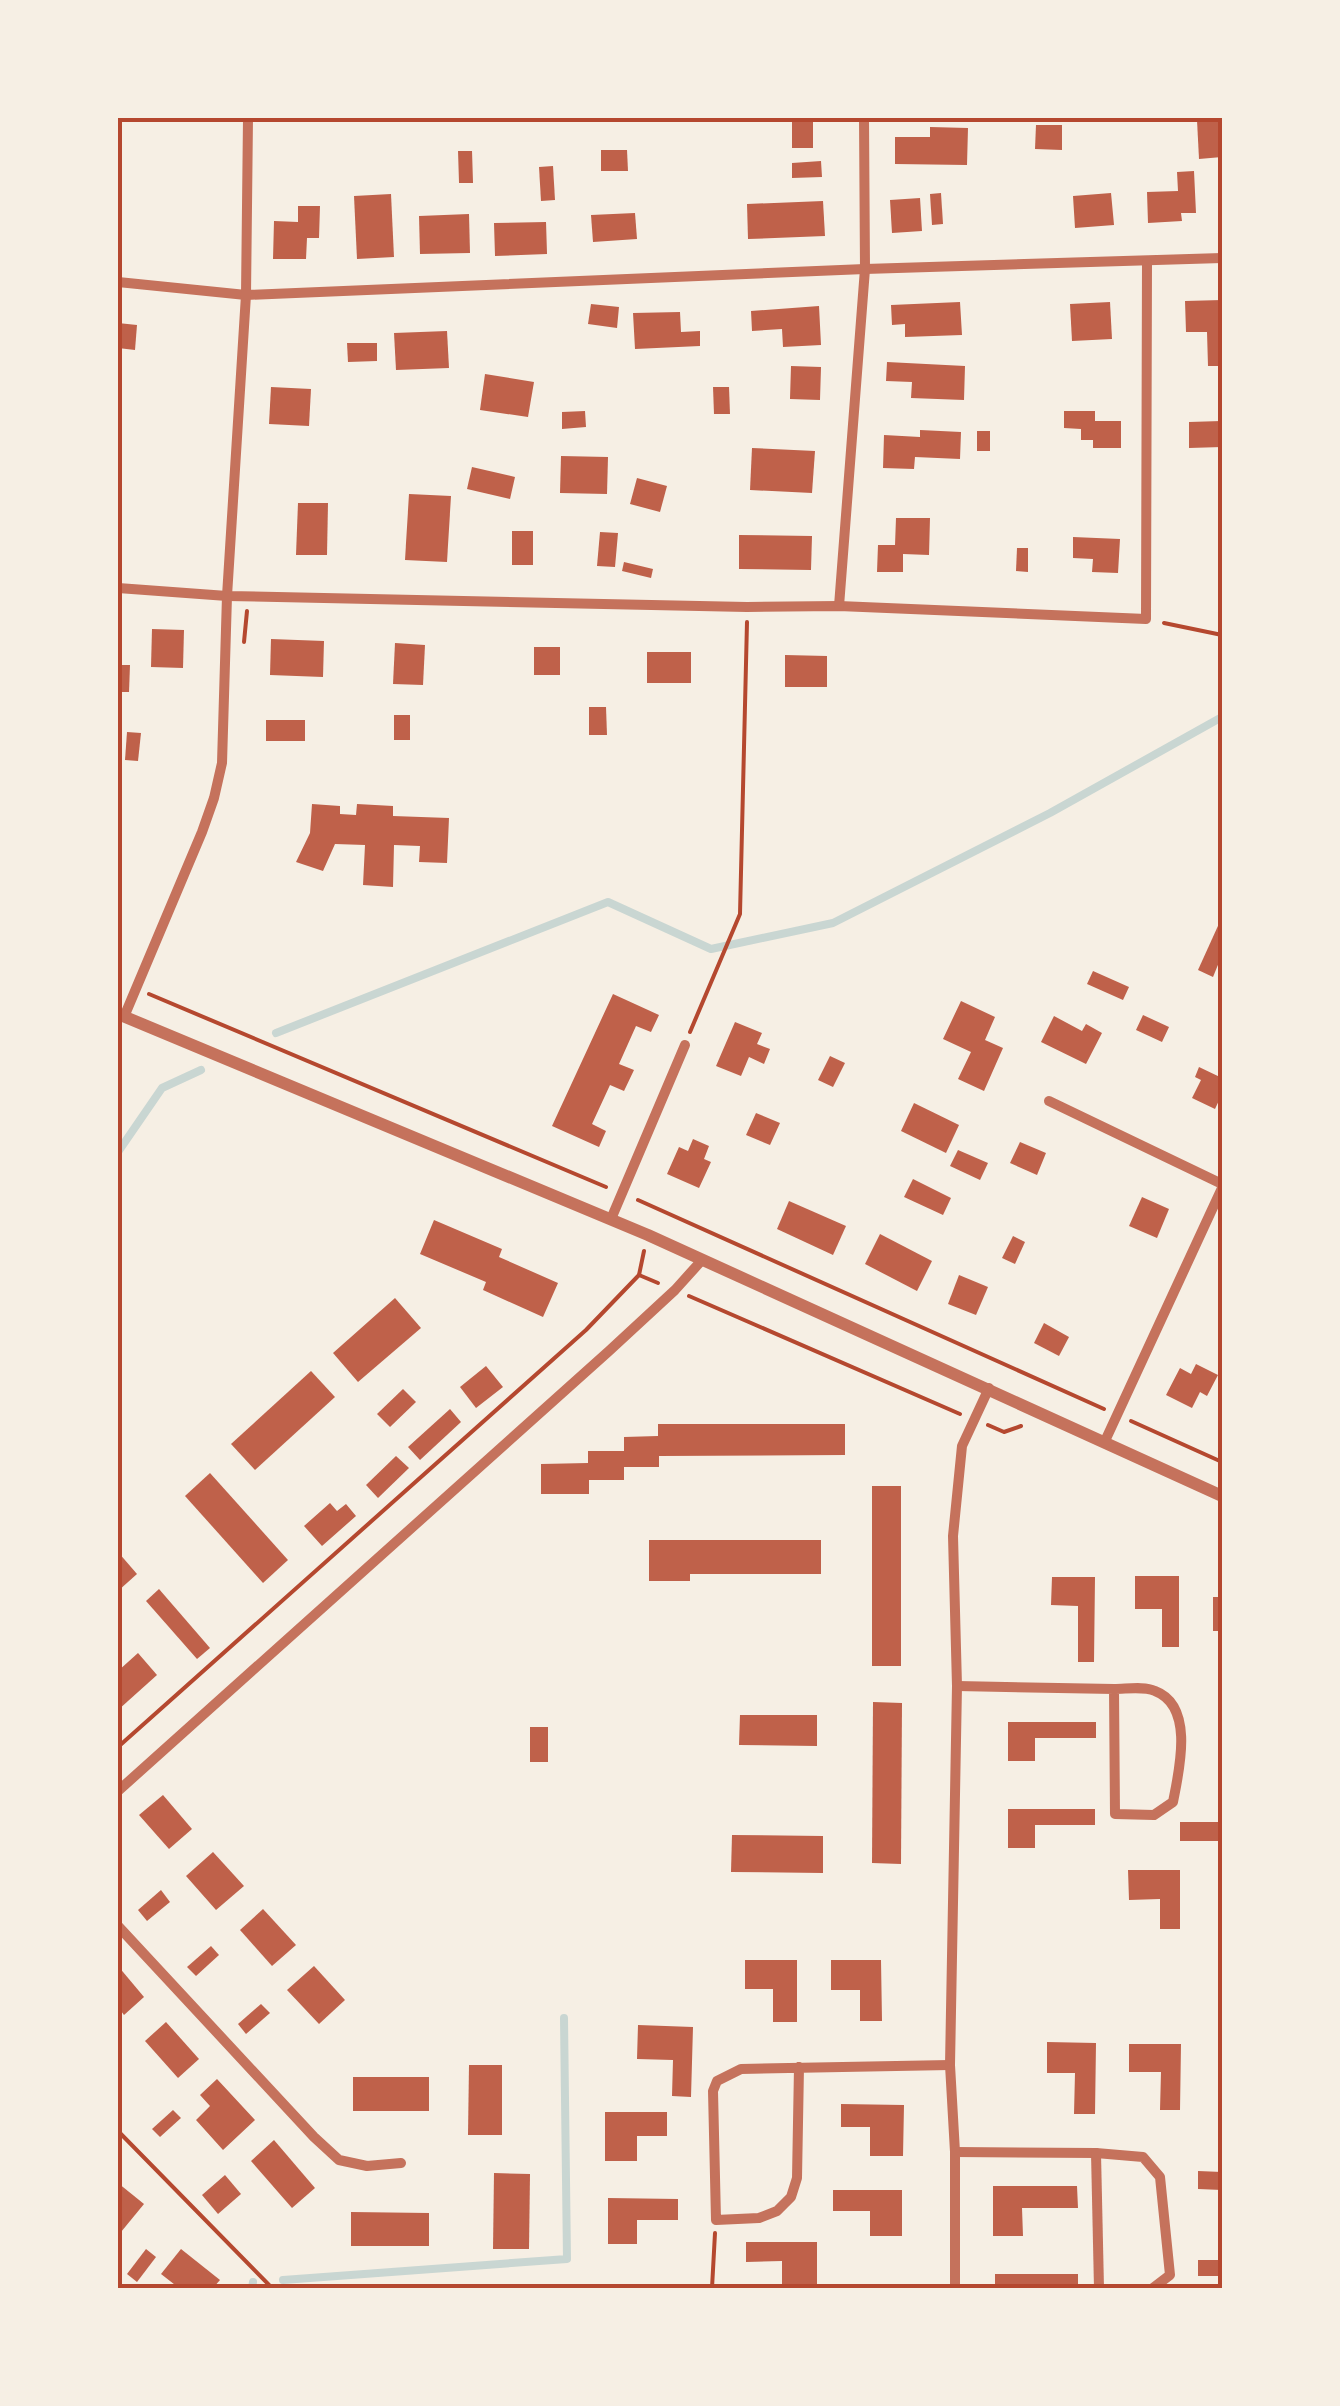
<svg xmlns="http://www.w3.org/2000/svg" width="1340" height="2406" viewBox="0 0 1340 2406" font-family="'Roboto Serif',serif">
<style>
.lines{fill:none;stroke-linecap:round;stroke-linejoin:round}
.stream{stroke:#c9d6d2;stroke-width:8}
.building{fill:#bf614a}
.path{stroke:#b5482f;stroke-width:4}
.minor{stroke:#c5725c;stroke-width:10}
.tertiary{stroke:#c5725c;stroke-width:12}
.neatline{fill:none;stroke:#b5482f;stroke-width:4}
</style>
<rect width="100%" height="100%" fill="#f6efe4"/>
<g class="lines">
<g class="stream">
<polyline points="276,1033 608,902 711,949 833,923 1050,813 1222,717"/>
<polyline points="118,1152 162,1088 201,1070"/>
<polyline points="283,2280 567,2259 564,2018"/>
<polyline points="252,2288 253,2282"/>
</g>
</g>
<g class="building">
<rect x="792" y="118" width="21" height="30"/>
<polygon points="1222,119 1222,157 1199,159 1197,120"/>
<polygon points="1036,125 1062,125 1062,150 1035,149"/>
<polygon points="930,127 968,128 967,165 895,164 895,137 930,137"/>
<polygon points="601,150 627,150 628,171 601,171"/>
<polygon points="458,151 472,151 473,183 459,183"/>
<polygon points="821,161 822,177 792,178 792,163"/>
<polygon points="553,166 555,200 541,201 539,167"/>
<polygon points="1194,171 1196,213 1181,213 1182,221 1148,223 1147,192 1178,191 1177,172"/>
<polygon points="941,193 943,224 932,225 930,194"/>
<polygon points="1111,193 1114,225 1075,228 1073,196"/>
<polygon points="391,194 394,257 357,259 354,196"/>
<polygon points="920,198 922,231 892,233 890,200"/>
<polygon points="823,201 825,236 748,239 747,204"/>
<polygon points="298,206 320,206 319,238 307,238 306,259 273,259 274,221 298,222"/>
<polygon points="635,213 637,239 593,242 591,215"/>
<polygon points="469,214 470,253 420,254 419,216"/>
<polygon points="546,222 547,254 495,256 494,223"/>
<polygon points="1222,300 1222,366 1208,366 1207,332 1186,332 1185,301"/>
<polygon points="960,302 962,335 905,337 905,324 892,325 891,305"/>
<polygon points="1110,302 1112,339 1072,341 1070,304"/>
<polygon points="591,304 619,307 617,328 588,324"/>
<polygon points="819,306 821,345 783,347 782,329 752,331 751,311"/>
<polygon points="680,312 681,332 700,331 700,346 635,349 633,313"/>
<polygon points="118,323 137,325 135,350 118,348"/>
<polygon points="447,331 449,368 396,370 394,333"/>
<polygon points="347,343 377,343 377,361 348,362"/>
<polygon points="887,362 965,366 964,400 911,398 912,382 886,381"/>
<polygon points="791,366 821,367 820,400 790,399"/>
<polygon points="485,374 534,382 528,417 480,410"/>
<polygon points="271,387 311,389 309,426 269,424"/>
<polygon points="713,387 729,387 730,414 714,414"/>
<polygon points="585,411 586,427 562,429 562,412"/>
<polygon points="1064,411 1095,411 1095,421 1121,421 1121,448 1093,448 1093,440 1081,440 1081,429 1064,428"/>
<polygon points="1221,421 1222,447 1189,448 1189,422"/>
<polygon points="920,430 961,432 960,459 915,457 914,469 883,468 884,435 920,437"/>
<rect x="977" y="431" width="13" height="20"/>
<polygon points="752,448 815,451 812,493 750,490"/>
<polygon points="561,456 608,457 607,494 560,493"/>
<polygon points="472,467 515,477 510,499 467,489"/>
<polygon points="637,478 667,486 660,512 630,504"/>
<polygon points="409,494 451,496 447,562 405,560"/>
<polygon points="298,503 328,503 327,555 296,555"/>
<polygon points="896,518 930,518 929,555 903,554 903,572 877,572 878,545 895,545"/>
<rect x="512" y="531" width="21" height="34"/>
<polygon points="600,532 618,533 615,567 597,566"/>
<polygon points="739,535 812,536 811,570 739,569"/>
<polygon points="1073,537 1120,539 1118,573 1092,572 1093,559 1073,558"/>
<polygon points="1017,548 1028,548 1028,572 1016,571"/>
<polygon points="624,562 653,569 651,578 622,571"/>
<polygon points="152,629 184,630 183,668 151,667"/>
<polygon points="271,639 324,641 323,677 270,675"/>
<polygon points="395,643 425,645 423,685 393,684"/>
<rect x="534" y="647" width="26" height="28"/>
<rect x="647" y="652" width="44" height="31"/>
<polygon points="785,655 827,656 827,687 785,687"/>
<polygon points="118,665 130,665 129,692 118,692"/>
<polygon points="589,707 606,707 607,735 589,735"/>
<rect x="394" y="715" width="16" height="25"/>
<rect x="266" y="720" width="39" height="21"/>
<polygon points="127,732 141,733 138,761 125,760"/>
<polygon points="312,804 340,806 340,814 356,815 357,804 393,806 393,816 449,818 447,863 419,862 420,846 394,845 393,887 363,885 365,845 335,844 323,871 296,862 310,833"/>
<polygon points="1222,917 1222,955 1213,977 1198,970"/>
<polygon points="1093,971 1129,987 1123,1000 1087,984"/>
<polygon points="613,994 659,1015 651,1032 636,1026 619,1064 634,1070 624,1091 610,1085 592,1124 606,1131 599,1147 552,1126"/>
<polygon points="961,1001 995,1017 985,1040 1003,1048 984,1091 958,1079 971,1052 943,1039"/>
<polygon points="1143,1015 1169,1027 1162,1042 1136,1030"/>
<polygon points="1054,1016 1082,1031 1086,1024 1102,1033 1086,1064 1041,1042"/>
<polygon points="735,1022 762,1033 757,1044 770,1049 764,1064 749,1057 741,1076 716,1066"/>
<polygon points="830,1056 845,1063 833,1087 818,1080"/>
<polygon points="1199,1067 1222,1078 1222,1094 1215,1109 1192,1098 1201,1080 1195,1077"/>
<polygon points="914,1103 959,1125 946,1153 901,1131"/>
<polygon points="756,1113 780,1123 770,1145 746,1135"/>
<polygon points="693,1139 709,1146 704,1159 711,1162 699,1188 667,1174 679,1147 688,1151"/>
<polygon points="1020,1142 1046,1153 1037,1175 1010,1163"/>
<polygon points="958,1150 988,1163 980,1180 950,1166"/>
<polygon points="913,1179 951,1198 943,1215 904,1197"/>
<polygon points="1142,1197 1169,1209 1157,1238 1129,1226"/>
<polygon points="789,1201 846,1226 833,1255 777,1229"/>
<polygon points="434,1220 502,1249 499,1257 558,1283 543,1317 483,1290 486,1282 420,1254"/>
<polygon points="880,1234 932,1261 917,1291 865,1264"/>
<polygon points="1013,1236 1025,1242 1015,1264 1002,1258"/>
<polygon points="959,1275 988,1287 976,1315 948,1304"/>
<polygon points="395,1298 421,1328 358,1382 333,1353"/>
<polygon points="1044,1323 1069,1337 1059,1356 1034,1343"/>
<polygon points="1196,1364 1218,1375 1207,1396 1200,1392 1192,1408 1166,1395 1180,1368 1191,1374"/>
<polygon points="486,1366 503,1387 476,1408 460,1387"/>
<polygon points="311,1371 335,1397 255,1470 231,1444"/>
<polygon points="403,1389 416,1402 390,1427 377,1414"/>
<polygon points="450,1409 461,1422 420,1460 408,1447"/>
<polygon points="658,1424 845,1424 845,1455 659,1456 659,1467 624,1467 624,1480 589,1480 589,1494 541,1494 541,1464 588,1463 588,1451 624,1451 624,1437 658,1436"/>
<polygon points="396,1456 409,1468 378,1498 366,1485"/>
<polygon points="210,1473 288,1560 263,1583 185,1496"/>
<rect x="872" y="1486" width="29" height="180"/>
<polygon points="330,1503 337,1511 346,1504 356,1516 322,1546 304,1526"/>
<polygon points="649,1540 821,1540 821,1574 690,1574 690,1581 649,1581"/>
<polygon points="118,1552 137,1574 118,1591"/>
<polygon points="1135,1576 1179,1576 1179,1647 1162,1647 1162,1609 1135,1609"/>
<polygon points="1052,1577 1095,1577 1094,1662 1078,1662 1078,1606 1051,1605"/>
<polygon points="159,1589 210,1648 197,1659 146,1601"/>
<rect x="1213" y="1597" width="9" height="34"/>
<polygon points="138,1653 157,1675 118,1710 118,1671"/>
<polygon points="873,1702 902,1703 901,1864 872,1863"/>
<polygon points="740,1715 817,1715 817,1746 739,1745"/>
<polygon points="1008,1722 1096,1722 1096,1738 1035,1738 1035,1761 1008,1761"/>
<rect x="530" y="1727" width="18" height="35"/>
<polygon points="163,1795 192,1829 169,1849 139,1815"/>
<polygon points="1008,1809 1095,1809 1095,1825 1035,1825 1035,1848 1008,1848"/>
<rect x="1180" y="1822" width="42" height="19"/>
<polygon points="732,1835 823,1836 823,1873 731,1872"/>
<polygon points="213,1852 244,1886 216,1910 186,1876"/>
<polygon points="1128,1870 1180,1870 1180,1929 1160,1929 1160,1899 1129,1900"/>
<polygon points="161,1890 170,1902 147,1921 138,1910"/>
<polygon points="263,1909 296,1945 272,1966 240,1930"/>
<polygon points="211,1946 219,1955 196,1976 187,1967"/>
<polygon points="745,1960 797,1960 797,2022 773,2022 773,1989 745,1989"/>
<polygon points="831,1960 881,1960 882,2021 860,2021 860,1990 831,1990"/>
<polygon points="118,1966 144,1997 124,2015 118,2007"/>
<polygon points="314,1966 345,2000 319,2024 287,1990"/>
<polygon points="261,2004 270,2013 246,2034 238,2024"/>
<polygon points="166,2022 199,2059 178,2078 145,2041"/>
<polygon points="638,2025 693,2027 691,2097 672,2096 673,2060 637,2059"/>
<polygon points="1047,2042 1096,2043 1095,2114 1074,2114 1075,2073 1047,2073"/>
<polygon points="1129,2044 1181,2044 1180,2110 1160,2110 1161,2072 1129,2072"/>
<polygon points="469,2065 502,2065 502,2135 468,2135"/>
<rect x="353" y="2077" width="76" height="34"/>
<polygon points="217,2079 255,2120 223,2150 196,2120 210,2106 200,2095"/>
<polygon points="841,2104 904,2105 903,2156 870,2156 870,2127 841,2127"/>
<polygon points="173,2110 181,2118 160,2137 152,2129"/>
<polygon points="605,2112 667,2112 667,2136 637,2136 637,2161 605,2161"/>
<polygon points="274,2140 315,2188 292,2208 251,2161"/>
<polygon points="1198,2171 1222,2172 1222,2190 1198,2189"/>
<polygon points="494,2173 530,2174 529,2249 493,2249"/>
<polygon points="225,2175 241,2194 218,2214 202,2195"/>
<polygon points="118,2183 144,2204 121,2232 118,2229"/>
<polygon points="993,2186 1077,2186 1078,2208 1022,2208 1023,2236 993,2236"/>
<polygon points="833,2190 902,2190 902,2236 870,2236 870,2211 833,2211"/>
<polygon points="608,2198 678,2199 678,2220 637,2220 637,2244 608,2244"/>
<polygon points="351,2212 429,2213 429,2246 351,2246"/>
<polygon points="746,2242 817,2242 817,2287 782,2287 782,2261 746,2262"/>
<polygon points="146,2249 156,2257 137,2282 127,2274"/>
<polygon points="181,2249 220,2280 213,2288 179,2288 161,2274"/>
<rect x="1198" y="2260" width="24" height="16"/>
<rect x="995" y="2274" width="83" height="14"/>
</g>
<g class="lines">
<g class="path">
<polyline points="1164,623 1222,635"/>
<polyline points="244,642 247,611"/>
<polyline points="149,994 606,1187"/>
<polyline points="690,1032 740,914 747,622"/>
<polyline points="638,1200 1104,1409"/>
<polyline points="639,1275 658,1283"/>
<polyline points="689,1296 960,1414"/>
<polyline points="1131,1421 1222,1462"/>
<polyline points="988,1425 1004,1432 1021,1426"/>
<polyline points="118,1747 586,1330 639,1275 644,1251"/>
<polyline points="118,2131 272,2288"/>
<polyline points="712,2288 715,2233"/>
</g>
<g class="minor">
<polyline points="118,282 246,295 865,269 1222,258"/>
<polyline points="118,588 227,596 747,607 839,606 1146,619 1147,262"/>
<polyline points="839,606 865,269 864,118"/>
<polyline points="124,1017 202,832 214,798 222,763 227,596 246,295 248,118"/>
<polyline points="1049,1101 1222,1184"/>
<polyline points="611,1219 685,1045"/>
<polyline points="1105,1441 1222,1188"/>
<path d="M957,1686L1114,1689L1115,1814L1154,1815L1173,1802C1179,1771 1195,1706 1155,1691C1144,1686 1127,1689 1114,1689"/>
<polyline points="118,1791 609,1351 675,1290 702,1260"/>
<polyline points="118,1926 314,2137 339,2160 367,2166 401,2163"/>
<polyline points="799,2067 797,2178 791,2197 777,2211 759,2218 716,2220 713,2091 717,2081 741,2069 950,2065"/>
<polyline points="955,2152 1096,2153 1143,2157 1160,2177 1170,2275 1153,2288"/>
<polyline points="1096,2153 1099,2288"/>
<polyline points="955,2288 955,2152 950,2065 957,1686 953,1536 962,1446 989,1388"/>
</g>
<polyline class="tertiary" points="118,1014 648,1235 1222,1496"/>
</g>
<rect width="1340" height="2406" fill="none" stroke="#f6efe4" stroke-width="240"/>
<rect x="120" y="120" width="1100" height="2166" class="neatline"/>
</svg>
